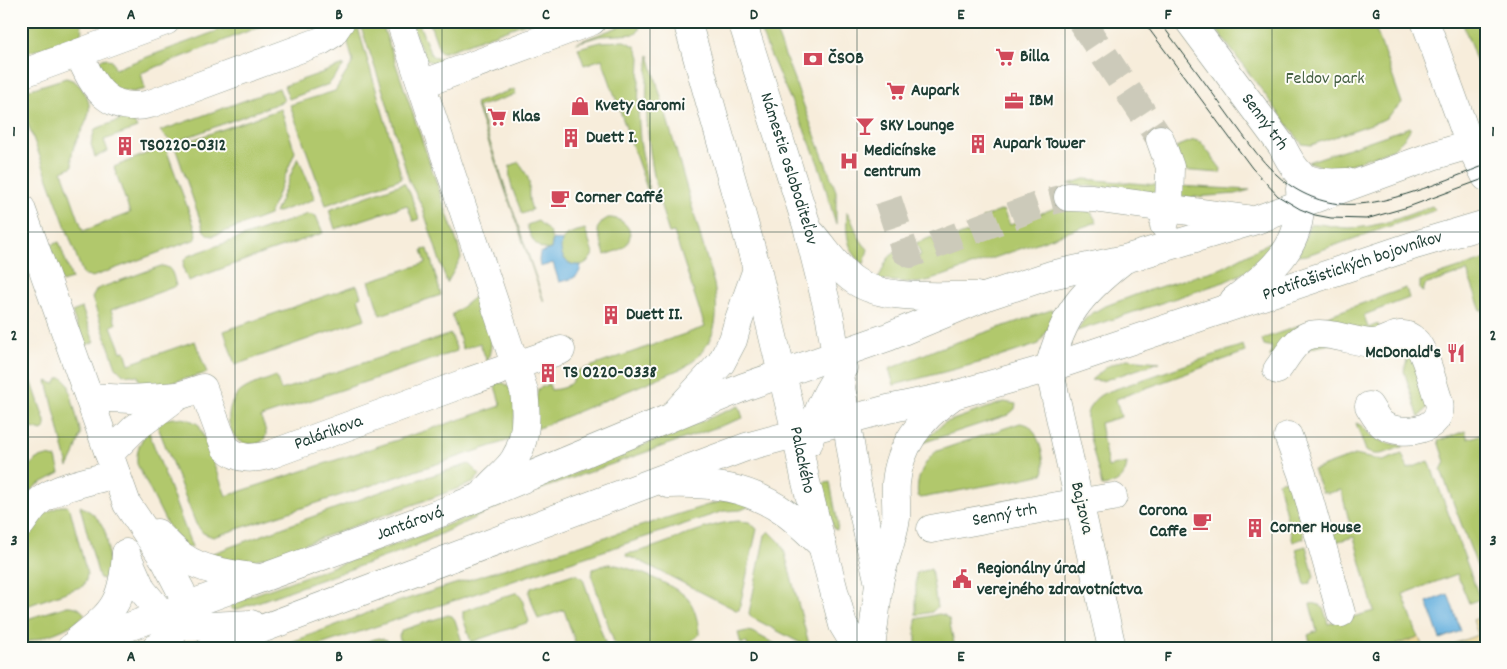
<svg xmlns="http://www.w3.org/2000/svg" width="1507" height="669" viewBox="0 0 1507 669" font-family="Dekko,sans-serif">
<style>
.green{fill:#b1c86c;stroke:#688250}
.sand{fill:#eeda9e;stroke:#868c69}
.water{fill:#66b0de;stroke:#427689}
.lines{fill:none;stroke-linecap:round;stroke-linejoin:round}
.minor-tunnel{stroke:#cccaba;stroke-width:28;stroke-dasharray:28 14;stroke-linecap:butt}
.minor-casing{stroke:#8b9588;stroke-width:29}
.minor{stroke:#fff;stroke-width:28}
.tram{stroke:#1f3d34;stroke-width:1}
.grid{fill:none;stroke:#1f3d34;stroke-width:1;stroke-opacity:0.55}
.labels{text-anchor:middle;dominant-baseline:central;stroke-width:4;stroke-linejoin:round;paint-order:stroke}
.poi-label{font-size:18px;font-weight:bold;fill:#1f3d34;stroke:#fdfcf7;text-anchor:start}
.park-label{font-size:18px;fill:#446042;stroke:#fdfcf7}
.street-label{font-size:18px;fill:#1f3d34;stroke:#fdfcf7}
.neatline{fill:none;stroke:#1f3d34;stroke-width:2}
.grid-label{font-size:16px;text-anchor:middle;font-weight:bold;fill:#1f3d34}
</style>
<rect width="100%" height="100%" fill="#fdfcf7"/>
<filter id="ink" filterUnits="userSpaceOnUse"><feTurbulence type="fractalNoise" baseFrequency=".02" numOctaves="2"/><feDisplacementMap in="SourceGraphic" scale="10" xChannelSelector="R" yChannelSelector="G"/><feConvolveMatrix kernelMatrix="1 2 1 2 8 2 1 2 1" color-interpolation-filters="sRGB"/></filter>
<filter id="wash" filterUnits="userSpaceOnUse"><feTurbulence type="fractalNoise" baseFrequency=".0096" numOctaves="4" result="noise"/><feDisplacementMap in="SourceGraphic" scale="20" xChannelSelector="R" yChannelSelector="G"/><feGaussianBlur stdDeviation="1.12" result="paint"/><feColorMatrix in="noise" values="0 0 0 0 0 0 0 0 0 0 0 0 0 0 0 0 0 1.4 0 .05"/><feComposite in="paint" operator="in"/></filter>
<g filter="url(#wash)">
<rect width="100%" height="100%" fill="#f7eddb"/>
<g class="green">
<polygon points="43,21 80,21 82,29 81,35 21,55 21,28"/>
<polygon points="244,21 274,21 141,73 145,89 133,92 115,89 97,66 100,60 106,58 112,61 115,69"/>
<polygon points="353,21 356,21 402,178 326,205 290,105 335,91 353,62 346,35"/>
<polygon points="359,21 381,21 458,245 461,258 447,283 422,206 409,181 386,100"/>
<path d="M409,21H418L430,53C436,61 445,60 454,60L437,64L426,60Z"/>
<polygon points="429,21 531,21 445,52 440,52"/>
<polygon points="634,21 640,21 639,30 636,34 600,36 576,43"/>
<path d="M757,21H772L836,191V224C830,206 826,187 820,169C802,118 775,72 757,21Z"/>
<polygon points="1210,21 1373,21 1402,103 1386,118 1380,121 1311,145 1302,144"/>
<polygon points="1462,21 1486,21 1486,88"/>
<polygon points="624,41 635,46 640,57 638,108 640,141 650,197 602,59 584,65 578,48 601,42"/>
<path d="M649,55L714,284C720,320 716,345 685,367L529,432L538,389L549,384L551,390C567,388 571,386 578,371L705,327L674,232L669,233C650,175 642,116 649,55Z"/>
<polygon points="344,65 329,84 289,99 284,86"/>
<path d="M66,78C75,80 80,85 84,92C100,115 75,133 72,154C71,158 72,163 73,166L62,171L83,231L130,213L114,167L165,146L195,228L197,234L196,239L92,277L83,274L21,105V92Z"/>
<polygon points="279,88 284,101 172,143 160,131"/>
<polygon points="514,89 516,94 478,107 544,302 475,103"/>
<polygon points="281,109 295,152 269,215 213,236 208,235 204,231 175,147 177,145"/>
<polygon points="123,119 134,122 137,128 104,140 108,151 95,157 91,144 95,129"/>
<polygon points="1410,127 1411,128 1405,137 1393,149 1345,166 1327,168 1308,162"/>
<polygon points="1194,140 1201,142 1221,169 1220,173 1179,170 1176,147"/>
<polygon points="298,157 315,199 275,213"/>
<path d="M519,162C522,169 527,173 529,181C530,187 528,192 529,198C529,202 531,206 532,210L522,214C517,199 507,182 510,166Z"/>
<polygon points="1084,179 1157,185 1155,193 1069,184"/>
<polygon points="404,183 410,193 419,219 413,221 407,205 335,229 329,210"/>
<polygon points="1179,186 1250,190 1236,194 1181,198"/>
<path d="M1068,203L1091,212L1097,222L931,280L917,283L878,280C888,258 885,256 909,246L914,257L921,255L916,243L932,237L936,245L985,226L982,218L1003,210L1010,225Z"/>
<path d="M1432,206L1435,209L1433,211L1307,255L1298,256L1310,224C1323,223 1336,228 1349,228C1378,228 1405,216 1432,206Z"/>
<path d="M847,212C855,224 856,238 868,249L864,264C846,251 846,232 847,212Z"/>
<path d="M308,214L316,216L323,233L259,255L188,281C185,272 179,263 188,256Z"/>
<path d="M608,218C625,217 638,234 624,247C619,251 611,253 605,255L597,229L603,221Z"/>
<path d="M538,221C549,231 554,234 551,249C537,252 530,237 527,225Z"/>
<path d="M585,229L593,254C580,281 547,253 566,236C570,232 579,231 585,229Z"/>
<path d="M1276,239H1279C1271,261 1244,273 1224,282L1077,331L1084,320L1091,314L1103,307L1146,291L1222,268Z"/>
<polygon points="59,242 72,279 62,282 49,246"/>
<polygon points="428,249 441,295 380,315 369,281 426,263 422,250"/>
<polygon points="1486,259 1486,310 1481,311 1467,271 1425,285 1423,292 1420,290 1420,281"/>
<path d="M161,266C173,266 173,276 176,286L111,310L116,324L111,326L121,352L125,351L129,364L195,341L207,373L142,390L138,376L123,374L116,367L92,298L97,289Z"/>
<polygon points="357,285 361,296 358,298 365,319 235,365 224,331"/>
<polygon points="1406,288 1409,298 1364,315 1368,328 1378,324 1381,333 1270,357 1272,347 1264,345 1262,339"/>
<path d="M477,295C487,321 497,334 487,362L480,343L463,349L452,315Z"/>
<polygon points="82,308 94,342 84,346 72,312"/>
<path d="M1051,310L1056,313C1053,324 1044,333 1039,344L990,360L894,385L889,369L937,349Z"/>
<path d="M451,334L457,351L261,417C262,422 265,427 266,432C267,448 243,446 236,438C224,425 228,402 240,392C250,384 265,381 276,376L281,390Z"/>
<path d="M1243,345L1245,352L1116,399L1121,417L1100,423L1108,467L1127,463C1126,478 1117,485 1102,486C1099,472 1085,425 1087,414C1090,403 1097,396 1107,392Z"/>
<polygon points="1410,348 1427,407 1419,418 1404,371"/>
<polygon points="21,350 45,421 45,427 42,431 21,425"/>
<polygon points="1127,359 1160,362 1102,381 1091,380 1108,366"/>
<polygon points="59,378 63,378 68,383 81,434 74,455 68,467 47,381 55,384"/>
<path d="M494,383H504L516,393L513,439L213,537L203,533L196,524L156,422C172,417 184,415 199,425L226,496L501,406Z"/>
<polygon points="1004,402 1016,404 1015,409 1008,415 922,443 944,423"/>
<polygon points="739,406 743,418 547,487 510,501 413,547 238,609 234,610 230,607 233,603 236,601 430,532"/>
<path d="M1020,423C1021,423 1026,424 1028,425C1038,431 1047,463 1043,474L1021,479L921,498L918,496C915,480 924,461 937,451Z"/>
<path d="M1356,423C1363,425 1366,432 1372,436C1381,443 1393,444 1404,446C1392,450 1377,459 1366,451Z"/>
<path d="M148,430L192,547L187,548L169,528L137,464C136,450 140,442 148,430Z"/>
<polygon points="1465,431 1468,439 1486,432 1486,590 1441,470 1445,462 1438,441"/>
<polygon points="21,435 24,436 27,440 26,448 21,458"/>
<path d="M1402,454L1408,469L1429,461L1480,599L1469,603L1457,574L1403,594L1418,637L1387,648H1312L1308,635L1317,631L1310,604C1324,602 1325,613 1328,624L1374,611L1354,537L1335,542L1333,533L1351,528L1341,490L1328,493L1322,492L1313,470L1355,455L1383,461Z"/>
<polygon points="47,456 56,458 60,473 37,485 32,490 21,506 21,477 36,459"/>
<polygon points="469,464 480,475 473,483 274,555 239,564 200,558 388,489"/>
<polygon points="1289,479 1304,538 1293,542 1278,482"/>
<polygon points="830,482 838,524 837,530 834,529 833,526 822,484"/>
<polygon points="727,500 752,505 741,510 724,511 311,648 276,648 391,604 708,505"/>
<path d="M60,506H67L70,509L87,574L86,580L83,586L21,608C21,577 17,543 40,518C44,513 53,510 60,506Z"/>
<path d="M80,506C112,521 108,546 108,576L101,579L99,577Z"/>
<path d="M739,521L749,522L757,529L739,610H736L638,560L626,556V554C664,548 702,523 739,521Z"/>
<polygon points="769,531 780,542 784,550 810,648 751,617 749,613 765,535"/>
<polygon points="1306,546 1314,577 1309,584 1305,585 1296,549"/>
<path d="M608,564C624,564 678,586 688,599C695,607 699,625 699,635C681,652 639,648 616,648L592,577L593,569Z"/>
<polygon points="931,569 937,607 932,612 916,615 916,573"/>
<polygon points="573,574 578,575 583,579 607,648 577,648 564,610 538,619 529,593 531,588"/>
<polygon points="515,593 518,593 522,599 529,622 471,642 463,618 463,611"/>
<path d="M67,606C75,606 80,607 85,615C67,632 44,636 21,644V621Z"/>
<polygon points="939,614 944,615 949,619 955,648 916,648 916,619"/>
<polygon points="448,615 452,616 455,620 463,645 455,648 402,648 399,636 402,630"/>
<polygon points="747,631 752,632 783,648 749,648 746,642 741,644 738,633"/>
<polygon points="378,638 387,640 390,648 347,648"/>
</g>
<g class="sand">
<polygon points="1486,615 1486,648 1441,648 1478,635 1473,620"/>
<polygon points="1419,637 1423,648 1387,648 1418,637"/>
</g>
<g class="water">
<path d="M553,239L562,241C558,255 566,267 581,265C580,278 572,279 559,282L553,263L540,267L539,260L540,253L551,249Z"/>
<polygon points="1448,594 1461,631 1440,639 1427,602"/>
</g>
</g>
<g filter="url(#ink)">
<g class="lines">
<g class="minor-tunnel">
<polyline points="1081,21 1160,139"/>
<polyline points="888,200 905,251 911,254 1048,202 1068,197"/>
</g>
<g class="minor-casing">
<g id="minor">
<path d="M400,21L524,391C527,414 527,440 514,460C507,471 495,479 487,489"/>
<path id="s1" d="M687,21L757,269L796,433L805,478L822,545L843,625L857,648"/>
<path id="s2" d="M742,21L807,226L830,318L856,481L879,584L871,648"/>
<path id="s3" d="M1189,21L1282,146C1300,182 1307,184 1347,182"/>
<polyline points="1425,21 1470,145 1486,177"/>
<path d="M79,53C92,87 109,114 150,104L321,41L332,34L341,21"/>
<polyline points="21,74 166,21"/>
<polyline points="422,84 592,21"/>
<polyline points="1160,139 1170,167 1169,208 1164,225"/>
<polyline points="1068,197 1092,198 1247,219"/>
<polyline points="21,208 127,504 166,562 181,591 186,606 184,616 179,625 171,636 156,648"/>
<path d="M812,234C824,248 836,266 851,278C881,302 938,295 976,296"/>
<path d="M1234,300C1274,269 1305,246 1300,189"/>
<path d="M1277,370C1285,360 1294,341 1307,336C1324,329 1353,342 1372,343C1388,343 1400,326 1415,341C1425,350 1434,388 1439,402C1445,431 1402,437 1383,425C1377,421 1373,412 1369,406"/>
<path id="s4" d="M89,397L130,399L178,396L203,388L225,447C239,461 254,459 272,454L470,381L561,350"/>
<polyline points="677,411 721,363 733,340 738,322 757,269"/>
<polyline points="1288,436 1302,474 1341,613"/>
<path d="M809,442C815,416 826,390 843,368"/>
<polyline points="109,454 134,429 178,396"/>
<path d="M668,484C713,483 748,486 787,514C799,523 810,534 822,545"/>
<path d="M21,524C27,516 33,506 41,500C59,486 94,480 116,474"/>
<path id="s5" d="M931,529L1045,508L1113,497"/>
<path d="M157,533C166,541 174,551 183,557C205,572 233,574 259,578"/>
<polyline points="126,554 142,590 163,615 179,625 209,626 251,624"/>
<path d="M880,578C885,558 893,538 896,518C897,507 895,494 896,483C899,447 921,418 950,398"/>
<path d="M78,640C115,611 123,601 126,553"/>
<path id="s6" d="M71,648L448,510L744,387L888,337L987,296L1051,275L1125,259L1256,220L1432,156L1486,140"/>
<path id="s7" d="M211,648L746,447L888,409L954,395L1049,368L1415,245L1486,224"/>
<path d="M1112,648L1049,368C1063,316 1079,295 1121,262"/>
</g>
</g>
<use href="#minor" class="minor"/>
<g class="tram">
<polyline points="1143,21 1252,168 1278,196 1300,209 1315,215 1331,218 1366,219 1408,207 1486,178"/>
<path d="M1159,21C1183,53 1206,84 1229,116C1247,140 1265,169 1291,186C1312,200 1335,206 1359,204C1399,201 1448,179 1486,165"/>
</g>
</g>
</g>
<path class="grid" d="M235,21V648M442,21V648M650,21V648M857,21V648M1065,21V648M1272,21V648M21,232H1486M21,437H1486"/>
<defs>
<g id="supermarket-bare" transform="scale(1.5)"><path d="M-6-5.5h2.5l.6 2H6L4.5 2H-2.5L-4.4-4H-6ZM-1.5 3.2a1.3 1.3 0 1 0 .1 0ZM3 3.2a1.3 1.3 0 1 0 .1 0Z" fill="#d1495b" stroke="#fdfcf7" stroke-width="2.5" paint-order="stroke"/></g>
<g id="bank-bare" transform="scale(1.5)"><path d="M-6-4H6V4H-6ZM0-2.3a2.3 2.3 0 1 0 0 4.6a2.3 2.3 0 1 0 0-4.6Z" fill="#d1495b" stroke="#fdfcf7" stroke-width="2.5" paint-order="stroke"/></g>
<g id="office-bare" transform="scale(1.5)"><path d="M-6-3h4V-5.5h4V-3h4V5H-6ZM-1-4.5V-3h2v-1.5ZM-6 0V1H6V0Z" fill="#d1495b" stroke="#fdfcf7" stroke-width="2.5" paint-order="stroke"/></g>
<g id="shop-bare" transform="scale(1.5)"><path d="M-5-2.5h2.3a2.7 3.5 0 0 1 5.4 0H5L5.5 6h-11ZM-1.5-2.5h3a1.5 2.3 0 0 0-3 0Z" fill="#d1495b" stroke="#fdfcf7" stroke-width="2.5" paint-order="stroke"/></g>
<g id="bar-bare" transform="scale(1.5)"><path d="M-6-5H6L.8 .8V4.5H3.5V6h-7V4.5H-.8V.8Z" fill="#d1495b" stroke="#fdfcf7" stroke-width="2.5" paint-order="stroke"/></g>
<g id="building-bare" transform="scale(1.5)"><path d="M-4-6H4V6H1V3H-1V6H-4ZM-2.5-4.3h1.7v1.8h-1.7ZM.8-4.3h1.7v1.8H.8ZM-2.5-1h1.7V.8h-1.7ZM.8-1h1.7V.8H.8Z" fill="#d1495b" stroke="#fdfcf7" stroke-width="2.5" paint-order="stroke"/></g>
<g id="hospital-bare" transform="scale(1.5)"><path d="M-5-5h3v3.5h4V-5h3V5h-3V1.5h-4V5h-3Z" fill="#d1495b" stroke="#fdfcf7" stroke-width="2.5" paint-order="stroke"/></g>
<g id="cafe-bare" transform="scale(1.5)"><path d="M-5.5-4.5H6V0H3Q3 3.5 0 3.5H-2.5Q-5.5 3.5-5.5 0ZM3-3.2v2h1.7v-2ZM-6 4.5H4V6H-6Z" fill="#d1495b" stroke="#fdfcf7" stroke-width="2.5" paint-order="stroke"/></g>
<g id="restaurant-bare" transform="scale(1.5)"><path d="M-5-6h1v4h1v-4h1v4h1v-4h1v5L-1.5 .5V6h-2V.5L-5-1ZM5-6V6H3V1.5H1.5Q1.5-4 5-6Z" fill="#d1495b" stroke="#fdfcf7" stroke-width="2.5" paint-order="stroke"/></g>
<g id="civic-bare" transform="scale(1.5)"><path d="M-.6-6.5H3V-4.5H.6V-3L4-1V1h2V6H-6V1h2V-1L-.6-3ZM-1.2 2.5V6h2.4V2.5Z" fill="#d1495b" stroke="#fdfcf7" stroke-width="2.5" paint-order="stroke"/></g>
</defs>
<g fill-rule="evenodd">
<use href="#supermarket-bare" x="1005" y="57"/>
<use href="#bank-bare" x="813" y="59"/>
<use href="#supermarket-bare" x="896" y="91"/>
<use href="#office-bare" x="1014" y="101"/>
<use href="#shop-bare" x="580" y="106"/>
<use href="#supermarket-bare" x="497" y="117"/>
<use href="#bar-bare" x="865" y="126"/>
<use href="#building-bare" x="571" y="138"/>
<use href="#building-bare" x="978" y="144"/>
<use href="#building-bare" x="125" y="146"/>
<use href="#hospital-bare" x="849" y="161"/>
<use href="#cafe-bare" x="560" y="198"/>
<use href="#building-bare" x="611" y="315"/>
<use href="#restaurant-bare" x="1456" y="353"/>
<use href="#building-bare" x="548" y="373"/>
<use href="#cafe-bare" x="1202" y="521"/>
<use href="#building-bare" x="1255" y="528"/>
<use href="#civic-bare" x="962" y="579"/>
</g>
<g class="labels">
<g class="poi-label">
<text x="1020" y="57">Billa</text>
<text x="828" y="59">ČSOB</text>
<text x="911" y="91">Aupark</text>
<text x="1029" y="101">IBM</text>
<text x="595" y="106">Kvety Garomi</text>
<text x="512" y="117">Klas</text>
<text x="880" y="126">SKY Lounge</text>
<text x="586" y="138">Duett I.</text>
<text x="993" y="144">Aupark Tower</text>
<text x="140" y="146">TS0220-0312</text>
<text x="864" y="151">Medicínske<tspan x="864" dy="21">centrum</tspan></text>
<text x="575" y="198">Corner Caffé</text>
<text x="626" y="315">Duett II.</text>
<text x="1441" y="353" text-anchor="end">McDonald's</text>
<text x="563" y="373">TS 0220-0338</text>
<text x="1187" y="511" text-anchor="end">Corona<tspan x="1187" dy="21">Caffe</tspan></text>
<text x="1270" y="528">Corner House</text>
<text x="977" y="569">Regionálny úrad<tspan x="977" dy="21">verejného zdravotníctva</tspan></text>
</g>
<g class="park-label">
<text x="1325" y="79">Feldov park</text>
</g>
<g class="street-label">
<text stroke="none"><textPath href="#s3" startOffset="126">Senný trh</textPath></text>
<text stroke="none"><textPath href="#s2" startOffset="155">Námestie osloboditeľov</textPath></text>
<text stroke="none"><textPath href="#s7" startOffset="1205">Protifašistických bojovníkov</textPath></text>
<text stroke="none"><textPath href="#s4" startOffset="289">Palárikova</textPath></text>
<text stroke="none"><textPath href="#s1" startOffset="454">Palackého</textPath></text>
<text transform="translate(1081 508) rotate(77)">Bajzova</text>
<text stroke="none"><textPath href="#s5" startOffset="75">Senný trh</textPath></text>
<text stroke="none"><textPath href="#s6" startOffset="361">Jantárová</textPath></text>
</g>
</g>
<rect width="1507" height="669" fill="none" stroke="#fdfcf7" stroke-width="55"/>
<rect x="28" y="28" width="1452" height="614" class="neatline"/>
<g class="grid-label">
<text x="131" y="19">A</text>
<text x="339" y="19">B</text>
<text x="546" y="19">C</text>
<text x="754" y="19">D</text>
<text x="961" y="19">E</text>
<text x="1168" y="19">F</text>
<text x="1376" y="19">G</text>
<text x="14" y="136">1</text>
<text x="1493" y="136">1</text>
<text x="14" y="340">2</text>
<text x="1493" y="340">2</text>
<text x="14" y="545">3</text>
<text x="1493" y="545">3</text>
<text x="131" y="661">A</text>
<text x="339" y="661">B</text>
<text x="546" y="661">C</text>
<text x="754" y="661">D</text>
<text x="961" y="661">E</text>
<text x="1168" y="661">F</text>
<text x="1376" y="661">G</text>
</g>
</svg>
